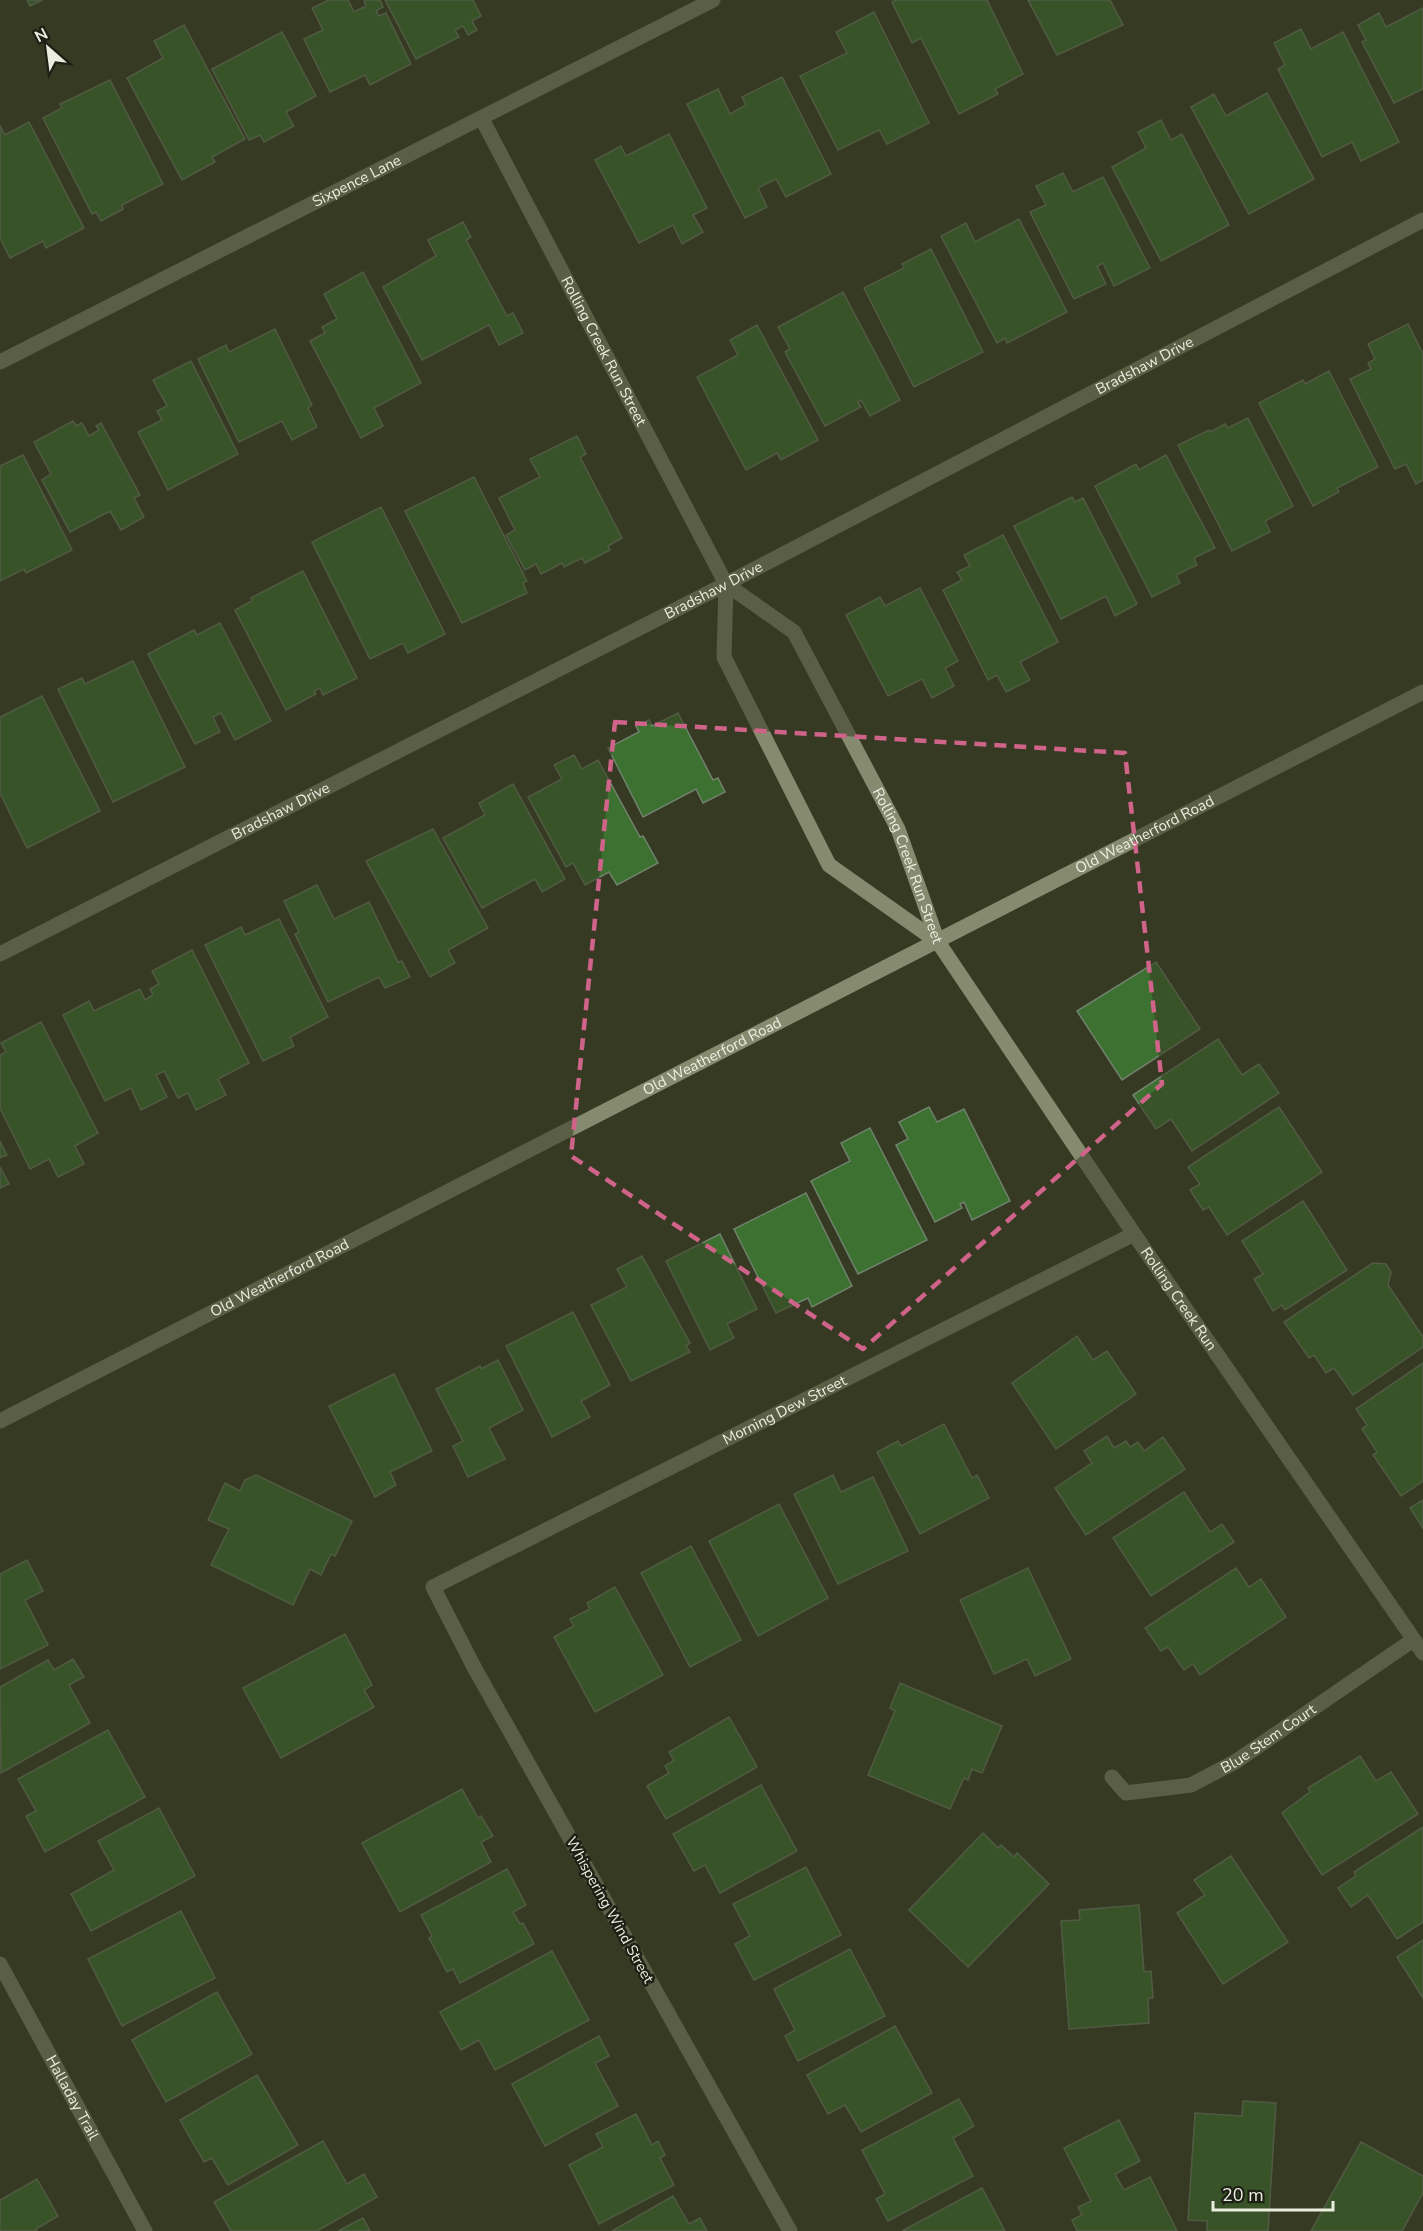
<svg xmlns="http://www.w3.org/2000/svg" width="1423" height="2231" viewBox="0 0 1423 2231" font-family="'Nunito Sans',sans-serif">
<style>
.building{fill:#3d7131;stroke:#70826c;stroke-width:1.5}
.lines{fill:none;stroke-linecap:round;stroke-linejoin:round}
.minor{stroke:#868b70;stroke-width:15}
.marked{fill:none;stroke:#d06389;stroke-width:4.5;stroke-dasharray:12 8;stroke-linejoin:round}
.labels{text-anchor:middle;dominant-baseline:central;stroke-width:5;stroke-linejoin:round;paint-order:stroke}
.street-label{font-size:15px;fill:#ebeedf;stroke:#1e2015}
</style>
<rect width="100%" height="100%" fill="#363a22"/>
<g class="building">
<polygon points="27,0 42,0 30,6"/>
<polygon points="329,0 348,0 354,12 366,6 364,0 380,0 383,7 376,11 379,16 386,13 411,64 370,85 365,75 330,92 304,39 323,30 312,8"/>
<polygon points="385,0 473,0 481,16 472,21 477,30 468,35 463,26 455,30 459,37 416,59"/>
<polygon points="896,0 987,0 1023,74 995,89 998,94 959,114 921,38 912,43 892,2"/>
<polygon points="1028,0 1110,0 1123,25 1057,55"/>
<polygon points="1423,8 1423,89 1394,103 1362,42 1366,40 1358,25 1379,13 1386,27"/>
<polygon points="874,12 929,123 887,144 879,130 838,150 800,76 847,53 836,32"/>
<polygon points="184,25 245,139 212,157 215,162 182,180 127,78 163,58 154,41"/>
<polygon points="1301,29 1311,49 1343,32 1399,142 1361,161 1352,142 1322,157 1278,69 1285,65 1274,43"/>
<polygon points="282,32 316,96 286,112 294,126 264,142 260,135 249,140 212,69"/>
<polygon points="782,77 831,174 786,197 776,179 758,188 767,207 745,218 687,104 718,89 730,114 746,105 742,97"/>
<polygon points="110,80 163,184 122,205 123,209 101,221 96,212 92,214 43,118 62,108 60,104"/>
<polygon points="1267,93 1314,179 1249,214 1191,107 1214,94 1226,116"/>
<polygon points="1161,120 1171,140 1182,134 1229,225 1161,261 1112,167 1146,148 1138,132"/>
<polygon points="29,122 84,228 46,248 43,241 10,258 0,238 0,126 5,135"/>
<polygon points="669,134 707,208 693,215 703,232 682,244 673,225 639,243 595,160 621,146 626,156"/>
<polygon points="1063,173 1073,192 1103,177 1150,268 1114,286 1103,263 1097,266 1106,284 1074,299 1030,212 1046,205 1036,186"/>
<polygon points="1019,219 1067,312 1007,343 1005,338 997,343 941,236 966,223 975,242"/>
<polygon points="463,222 471,237 466,240 507,316 513,313 523,333 499,345 489,325 422,360 383,287 436,256 428,240"/>
<polygon points="931,249 983,352 914,387 864,288 904,268 902,264"/>
<polygon points="363,272 421,383 374,408 383,426 361,438 310,341 325,333 322,327 337,319 324,294"/>
<polygon points="843,292 900,400 870,416 861,400 858,402 861,407 825,426 785,352 790,349 778,327"/>
<polygon points="1408,324 1423,354 1423,480 1416,484 1406,464 1395,469 1350,379 1371,369 1368,363 1375,359 1368,344"/>
<polygon points="757,325 818,440 781,460 777,453 746,470 697,377 738,355 730,340"/>
<polygon points="275,329 312,405 308,408 317,427 292,440 282,421 239,442 198,359 226,345 229,352"/>
<polygon points="191,361 238,454 168,490 138,432 162,420 157,411 167,406 153,380"/>
<polygon points="1329,371 1378,467 1337,488 1339,492 1313,506 1259,403 1303,380 1305,384"/>
<polygon points="1248,418 1293,506 1265,521 1270,532 1232,551 1178,445 1209,430 1210,432 1225,424 1228,428"/>
<polygon points="73,421 76,426 82,423 89,436 99,430 96,426 101,423 140,495 134,498 144,517 121,530 110,511 70,532 42,480 51,474 34,442"/>
<polygon points="577,436 586,454 580,457 622,538 608,546 610,550 585,563 582,558 564,567 562,563 541,574 536,564 525,570 506,535 515,530 499,498 540,477 530,459"/>
<polygon points="23,455 72,550 26,573 24,569 0,581 0,466"/>
<polygon points="1166,455 1215,548 1194,558 1197,565 1176,575 1180,583 1152,597 1095,486 1136,464 1139,470"/>
<polygon points="474,477 527,581 523,583 527,593 462,623 405,511"/>
<polygon points="1072,497 1075,502 1083,498 1137,604 1115,616 1106,596 1061,619 1014,526"/>
<polygon points="381,507 445,634 408,653 403,643 370,659 312,542"/>
<polygon points="1003,535 1058,642 1020,662 1030,680 1006,692 997,675 988,680 943,590 962,580 957,572 970,566 964,555"/>
<polygon points="303,571 357,678 323,695 320,688 314,691 316,694 286,710 235,610 252,601 251,598"/>
<polygon points="920,588 958,661 945,668 954,686 932,698 922,679 888,696 846,615 880,597 885,606"/>
<polygon points="220,623 271,721 235,740 221,713 213,717 220,732 195,744 148,654 194,630 197,635"/>
<polygon points="133,661 185,767 113,802 58,689 82,678 85,684"/>
<polygon points="42,696 100,811 27,848 0,793 0,717"/>
<polygon points="678,713 713,780 718,778 725,792 703,803 696,789 643,817 608,748 639,732 636,726 649,720 652,726"/>
<polygon points="574,755 582,769 598,760 640,837 643,836 658,863 617,885 609,872 585,885 573,863 566,867 528,797 562,779 554,765"/>
<polygon points="513,784 565,879 542,892 535,879 482,908 443,838 485,815 479,803"/>
<polygon points="433,829 488,928 448,950 455,963 430,977 366,861"/>
<polygon points="317,885 334,919 369,902 398,962 402,961 410,977 385,988 379,977 328,1002 295,934 299,932 284,901"/>
<polygon points="279,919 328,1017 290,1037 294,1046 263,1061 205,945 241,927 245,935"/>
<polygon points="192,950 249,1063 218,1079 226,1095 196,1110 188,1093 178,1098 164,1071 156,1075 167,1097 141,1110 131,1088 105,1101 63,1015 89,1001 94,1011 140,989 145,1000 153,995 150,989 159,984 152,971"/>
<polygon points="1156,962 1200,1029 1122,1080 1077,1011"/>
<polygon points="41,1022 98,1133 75,1146 84,1164 58,1177 49,1159 30,1169 0,1108 0,1055 6,1052 1,1043"/>
<polygon points="1218,1039 1242,1075 1259,1064 1279,1093 1192,1151 1171,1119 1156,1129 1133,1095"/>
<polygon points="929,1107 937,1122 964,1109 1010,1201 972,1220 964,1202 960,1204 962,1208 935,1222 896,1145 908,1139 899,1122"/>
<polygon points="1279,1107 1322,1172 1227,1235 1209,1207 1203,1210 1190,1190 1200,1184 1188,1167"/>
<polygon points="870,1128 927,1240 858,1274 811,1181 850,1161 841,1143"/>
<polygon points="0,1141 7,1155 0,1158"/>
<polygon points="0,1167 9,1184 0,1188"/>
<polygon points="806,1193 852,1286 812,1307 808,1298 776,1313 734,1229"/>
<polygon points="1303,1201 1347,1270 1285,1310 1282,1305 1273,1311 1254,1279 1263,1274 1242,1241"/>
<polygon points="720,1234 757,1309 727,1324 734,1338 710,1350 666,1261"/>
<polygon points="642,1256 690,1343 686,1346 690,1352 631,1381 591,1305 627,1287 617,1269"/>
<polygon points="1373,1263 1386,1264 1391,1272 1388,1285 1423,1337 1423,1347 1353,1395 1334,1368 1326,1373 1314,1355 1309,1358 1284,1322"/>
<polygon points="573,1312 610,1385 581,1401 590,1417 552,1437 506,1346"/>
<polygon points="1077,1336 1093,1360 1107,1351 1136,1394 1056,1449 1012,1383"/>
<polygon points="498,1360 523,1410 489,1428 505,1459 468,1477 453,1446 463,1441 436,1389 480,1366 481,1369"/>
<polygon points="1423,1363 1423,1481 1401,1496 1373,1455 1377,1452 1362,1429 1367,1425 1356,1409"/>
<polygon points="394,1374 432,1451 390,1472 396,1485 375,1497 329,1406"/>
<polygon points="944,1424 972,1478 977,1475 989,1498 920,1534 877,1452 898,1441 901,1446"/>
<polygon points="1107,1436 1114,1448 1126,1441 1130,1447 1138,1442 1144,1451 1163,1437 1185,1469 1086,1535 1055,1488 1092,1463 1084,1451"/>
<polygon points="256,1475 352,1521 335,1556 331,1554 321,1575 310,1569 293,1605 211,1565 229,1529 208,1520 225,1483 240,1491 245,1480"/>
<polygon points="833,1475 841,1492 873,1477 908,1551 838,1584 794,1494"/>
<polygon points="1184,1492 1210,1532 1222,1524 1234,1542 1151,1596 1113,1538"/>
<polygon points="1423,1500 1423,1528 1410,1508"/>
<polygon points="779,1504 828,1598 758,1636 709,1541"/>
<polygon points="691,1546 741,1640 690,1667 641,1573"/>
<polygon points="27,1560 43,1591 25,1600 48,1645 0,1669 0,1574"/>
<polygon points="1028,1568 1071,1659 1035,1676 1027,1659 994,1674 960,1600"/>
<polygon points="1236,1568 1249,1587 1261,1579 1286,1617 1200,1675 1193,1664 1184,1670 1168,1647 1161,1651 1145,1628"/>
<polygon points="615,1587 663,1675 595,1712 554,1637 574,1626 570,1619 590,1609 587,1603"/>
<polygon points="345,1634 372,1685 364,1690 374,1707 281,1758 243,1688"/>
<polygon points="73,1659 84,1677 69,1685 90,1723 1,1773 0,1687 48,1660 54,1670"/>
<polygon points="900,1683 1002,1726 982,1773 972,1769 968,1780 964,1778 950,1809 868,1775 895,1711 890,1708"/>
<polygon points="729,1717 757,1767 666,1819 647,1786 669,1773 665,1766 674,1760 669,1752"/>
<polygon points="108,1730 145,1797 45,1852 26,1816 36,1811 18,1779"/>
<polygon points="1360,1756 1376,1781 1391,1772 1418,1814 1322,1875 1282,1813 1310,1792 1308,1788"/>
<polygon points="761,1785 797,1851 720,1893 705,1865 694,1871 673,1834"/>
<polygon points="462,1789 478,1818 481,1816 493,1836 481,1842 491,1862 400,1912 362,1843"/>
<polygon points="159,1808 195,1876 91,1931 71,1894 114,1870 98,1841"/>
<polygon points="1423,1827 1423,1922 1397,1939 1368,1895 1351,1907 1338,1888 1356,1876 1354,1872"/>
<polygon points="983,1833 998,1848 1001,1845 1014,1857 1017,1853 1049,1884 968,1967 909,1910"/>
<polygon points="1231,1856 1288,1942 1223,1984 1177,1913 1205,1895 1194,1880"/>
<polygon points="806,1867 841,1935 754,1980 735,1944 750,1936 733,1904"/>
<polygon points="507,1869 526,1905 513,1912 520,1924 523,1923 534,1944 460,1983 453,1969 447,1972 429,1938 432,1936 421,1915"/>
<polygon points="1139,1905 1144,1972 1151,1971 1153,1998 1148,1998 1149,2023 1069,2029 1061,1921 1080,1920 1079,1910"/>
<polygon points="181,1911 215,1978 122,2026 88,1959"/>
<polygon points="1423,1940 1423,1998 1397,1957"/>
<polygon points="850,1949 885,2016 798,2061 785,2036 795,2030 774,1989"/>
<polygon points="552,1951 589,2020 495,2070 479,2040 461,2050 440,2012"/>
<polygon points="217,1992 252,2054 166,2102 132,2040"/>
<polygon points="895,2026 932,2093 861,2132 845,2105 828,2114 807,2075"/>
<polygon points="599,2036 609,2056 595,2063 618,2106 545,2146 512,2084"/>
<polygon points="257,2075 298,2145 228,2185 212,2158 204,2162 180,2120"/>
<polygon points="959,2099 974,2126 953,2138 973,2176 888,2221 876,2199 885,2194 862,2150"/>
<polygon points="1243,2101 1276,2103 1268,2231 1207,2231 1207,2221 1188,2220 1195,2113 1242,2116"/>
<polygon points="636,2114 652,2145 658,2141 665,2155 660,2158 674,2185 599,2224 569,2165 603,2147 596,2134"/>
<polygon points="1119,2120 1140,2161 1115,2174 1124,2190 1150,2177 1177,2231 1077,2231 1072,2220 1082,2215 1078,2207 1091,2201 1064,2148"/>
<polygon points="323,2141 347,2184 364,2174 377,2197 317,2231 231,2231 214,2202"/>
<polygon points="1361,2142 1423,2176 1423,2193 1402,2231 1311,2231"/>
<polygon points="37,2179 58,2216 36,2229 37,2231 0,2231 0,2200"/>
<polygon points="982,2188 1005,2231 902,2231"/>
<polygon points="673,2196 689,2224 700,2218 707,2231 612,2231"/>
<polygon points="363,2218 370,2231 338,2231"/>
</g>
<g class="lines">
<g class="minor">
<path id="s1" d="M482,119L726,584"/>
<path id="s2" d="M0,362L713,0"/>
<path id="s3" d="M938,942L829,865L724,657L726,584L794,632L898,829L938,942L1134,1234L1423,1653"/>
<path id="s4" d="M0,954L726,584L1423,220"/>
<path id="s5" d="M0,1421L1423,692"/>
<path id="s6" d="M1112,1777L1126,1793L1191,1785L1235,1762L1413,1640"/>
<path id="s7" d="M0,1964L145,2231"/>
<path id="s8" d="M790,2231L474,1667L433,1587L1134,1234"/>
</g>
</g>
<path d="M0 0H1423V2231H0ZM615,722L1125,753L1162,1084L863,1349L571,1156Z" fill="#363a22" fill-opacity=".55" fill-rule="evenodd"/>
<path class="marked" d="M615,722L1125,753L1162,1084L863,1349L571,1156Z"/>
<g class="labels">
<g class="street-label">
<text stroke="none"><textPath href="#s2" startOffset="400">Sixpence Lane</textPath></text>
<text stroke="none"><textPath href="#s1" startOffset="262">Rolling Creek Run Street</textPath></text>
<text stroke="none"><textPath href="#s4" startOffset="1287">Bradshaw Drive</textPath></text>
<text stroke="none"><textPath href="#s4" startOffset="801">Bradshaw Drive</textPath></text>
<text stroke="none"><textPath href="#s4" startOffset="315">Bradshaw Drive</textPath></text>
<text stroke="none"><textPath href="#s5" startOffset="1286">Old Weatherford Road</textPath></text>
<text stroke="none"><textPath href="#s3" startOffset="783">Rolling Creek Run Street</textPath></text>
<text stroke="none"><textPath href="#s5" startOffset="800">Old Weatherford Road</textPath></text>
<text stroke="none"><textPath href="#s5" startOffset="314">Old Weatherford Road</textPath></text>
<text stroke="none"><textPath href="#s3" startOffset="1296">Rolling Creek Run</textPath></text>
<text stroke="none"><textPath href="#s8" startOffset="1130">Morning Dew Street</textPath></text>
<text stroke="none"><textPath href="#s6" startOffset="177">Blue Stem Court</textPath></text>
<text transform="translate(610 1910) rotate(61)">Whispering Wind Street</text>
<text stroke="none"><textPath href="#s7" startOffset="152">Halladay Trail</textPath></text>
</g>
</g>
<g transform="translate(48 48) rotate(332)" stroke="#1e2015" stroke-width="4.5" paint-order="stroke">
<path d="M0-4.5L10 22L0 15L-10 22Z" fill="#ebeedf"/>
<text y="-9" font-size="16" font-weight="bold" text-anchor="middle" fill="#ebeedf">N</text>
</g>
<path d="M1213 2201v9h120v-9" fill="none" stroke="#ebeedf" stroke-width="3"/>
<text x="1222" y="2201" font-size="18" fill="#ebeedf" stroke="#1e2015" stroke-width="4.5" paint-order="stroke">20 m</text>
</svg>
